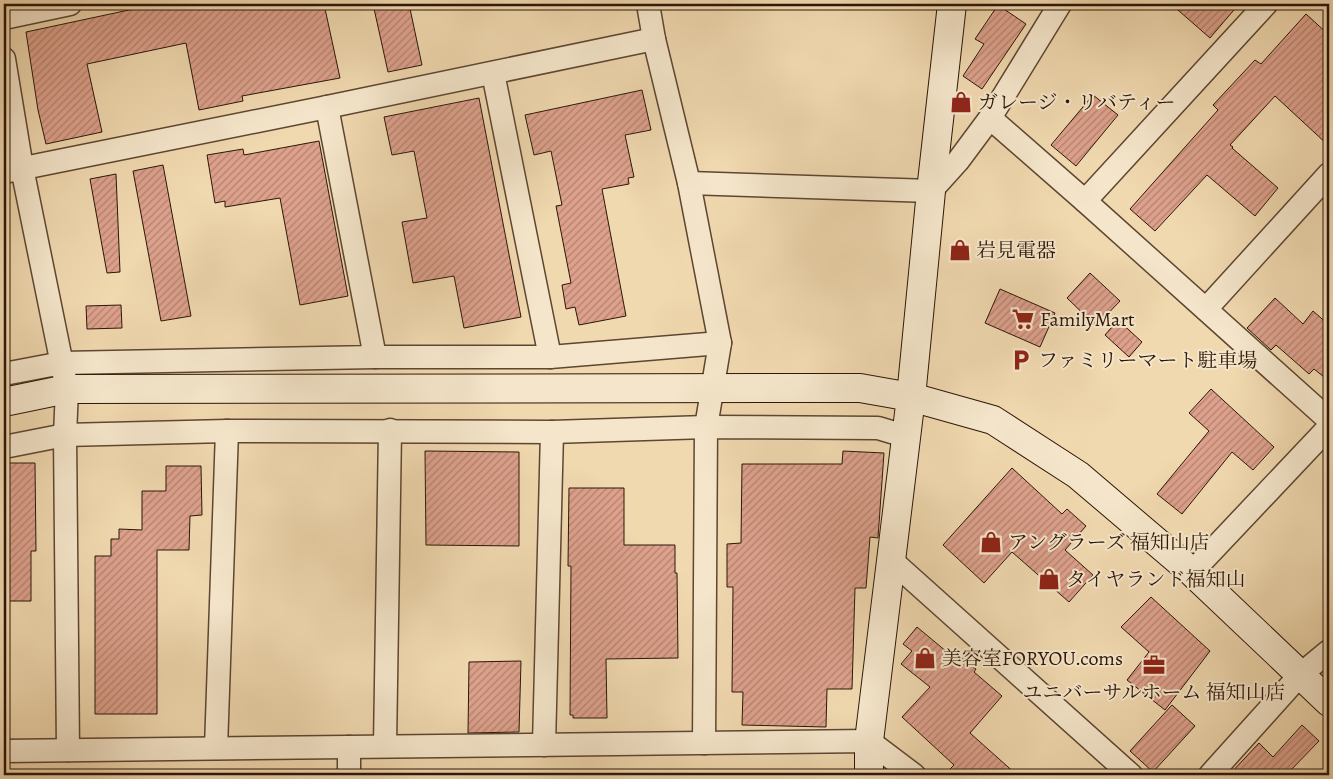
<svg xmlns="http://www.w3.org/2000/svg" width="1333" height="779" viewBox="0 0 1333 779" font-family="Alegreya,'Noto Serif JP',serif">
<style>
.building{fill:url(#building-hatch);stroke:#2c1608}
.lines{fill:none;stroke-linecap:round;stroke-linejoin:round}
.street-casing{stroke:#5d4632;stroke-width:25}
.secondary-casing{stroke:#2c1608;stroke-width:30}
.street{stroke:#f5e6cb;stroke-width:22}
.secondary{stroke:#f5e6cb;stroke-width:28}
.labels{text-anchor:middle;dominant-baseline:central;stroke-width:4;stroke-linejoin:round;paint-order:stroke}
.poi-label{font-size:20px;fill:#2c1608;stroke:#f5e6cb;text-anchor:start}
</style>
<defs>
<pattern id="building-hatch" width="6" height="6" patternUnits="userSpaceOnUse" patternTransform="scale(1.25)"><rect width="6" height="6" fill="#dda18c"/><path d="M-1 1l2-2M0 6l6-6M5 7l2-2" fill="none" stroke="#b38270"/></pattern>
</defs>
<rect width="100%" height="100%" fill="#f0d8af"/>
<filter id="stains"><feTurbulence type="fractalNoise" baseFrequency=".004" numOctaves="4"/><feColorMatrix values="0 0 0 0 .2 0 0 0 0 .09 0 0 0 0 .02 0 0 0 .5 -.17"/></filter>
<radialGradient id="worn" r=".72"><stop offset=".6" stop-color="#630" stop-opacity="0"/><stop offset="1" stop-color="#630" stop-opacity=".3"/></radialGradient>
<g class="building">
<polygon points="157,4 324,4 340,78 242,96 243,101 199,110 186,43 87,64 102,132 46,144 38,110 26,32"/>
<polygon points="373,4 409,4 422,65 388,72"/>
<polygon points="1171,4 1239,4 1210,38"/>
<polygon points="998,5 1026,24 982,89 963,76 984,44 975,39"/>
<polygon points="1306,14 1329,35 1329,146 1275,96 1230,145 1233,147 1232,148 1278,188 1255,216 1207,175 1155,231 1130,209 1218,110 1213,105 1255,60 1261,64"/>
<polygon points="642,90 651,130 625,135 634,177 628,178 629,184 602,189 626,316 579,325 575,307 566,309 562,285 571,283 556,206 562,205 551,151 534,155 525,115"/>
<polygon points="1093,95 1118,115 1076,166 1051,145"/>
<polygon points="479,98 521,317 464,328 454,276 413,283 402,222 427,218 414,151 392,155 384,117"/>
<polygon points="319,141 348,296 300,305 280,198 225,207 225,201 215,203 207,155 243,149 244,155"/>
<polygon points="163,165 191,316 161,321 133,171"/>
<polygon points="116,174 120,272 107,273 90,179"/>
<polygon points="1090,273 1120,301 1096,326 1067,298"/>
<polygon points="1000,289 1055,313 1040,347 985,323"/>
<polygon points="1275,298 1303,324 1313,311 1329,325 1329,381 1314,369 1309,374 1276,345 1271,350 1247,328"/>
<polygon points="121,305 122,328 87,329 86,306"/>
<polygon points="1118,320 1142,342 1129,357 1105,335"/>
<polygon points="1211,389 1274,447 1253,470 1232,452 1182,514 1157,494 1209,431 1189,413"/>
<polygon points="425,451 519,452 519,546 426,545"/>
<polygon points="843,451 884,453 878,538 870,537 866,588 855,588 852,689 827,689 826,727 742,725 743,692 732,692 733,587 727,587 727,544 741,543 742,464 842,464"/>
<polygon points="4,463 35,463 36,551 31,551 31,601 4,601"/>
<polygon points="166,466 201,466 202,515 190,516 189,550 157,550 157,714 95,714 95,556 111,556 111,539 119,539 119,529 142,530 142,491 166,491"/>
<polygon points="1012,468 1062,514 1067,509 1086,526 1065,550 1093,575 1069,602 1012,552 984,583 943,545"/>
<polygon points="569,488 624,488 624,545 675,545 675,573 677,573 678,658 606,659 607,718 573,718 573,715 570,715 571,566 568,566"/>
<polygon points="1151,597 1210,651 1165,710 1127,680 1149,652 1121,627"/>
<polygon points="917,627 953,657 956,653 976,669 974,672 1002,696 970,733 1017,775 944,775 954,765 902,717 930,687 901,664 912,651 903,644"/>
<polygon points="521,661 519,732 468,733 469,662"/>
<polygon points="1172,705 1195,726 1153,772 1130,751"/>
<polygon points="1302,725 1319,741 1289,772 1293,775 1229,775 1259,743 1273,757"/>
</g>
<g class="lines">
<g class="street-casing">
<g id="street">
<polyline points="648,4 654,39 689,183 720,343 706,427 704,743"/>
<polyline points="4,18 70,4"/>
<polyline points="4,59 22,168 67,389 65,435 68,750"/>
<polyline points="493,73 550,357"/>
<polyline points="990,118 1085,201 1329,420"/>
<polyline points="4,172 327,107 654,39"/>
<polyline points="689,183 931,191 958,161 990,118 1060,4"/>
<polyline points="1085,201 1266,4"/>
<polyline points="1206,309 1329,174"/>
<polyline points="375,357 550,357 720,343"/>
<polyline points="4,374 62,363 375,357 327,107"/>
<polyline points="4,447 65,435 227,431 552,432 706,427 878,428 905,436"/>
<polyline points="891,560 1131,775"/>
<polyline points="1192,572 1329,427"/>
<polyline points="544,745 552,432"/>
<polyline points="385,746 390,430"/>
<polyline points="349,747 349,775"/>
<polyline points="216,748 227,431"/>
<polyline points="4,751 869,741 914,775"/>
<polyline points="1210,775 1300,675 1329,651"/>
</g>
</g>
<g class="secondary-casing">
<g id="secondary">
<polyline points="4,402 67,389 860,388 911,397 993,420 1078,475 1192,572 1329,702"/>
<polyline points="869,775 869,741 911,397 931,191 952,4"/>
</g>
</g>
<use href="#street" class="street"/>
<use href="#secondary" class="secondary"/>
</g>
<defs>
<g id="shop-bare" transform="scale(1.725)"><path d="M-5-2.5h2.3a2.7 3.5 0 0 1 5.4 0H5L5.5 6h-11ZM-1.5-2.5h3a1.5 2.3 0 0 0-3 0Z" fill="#8f2418" stroke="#f5e6cb" stroke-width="2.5" paint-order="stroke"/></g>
<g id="supermarket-bare" transform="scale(1.725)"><path d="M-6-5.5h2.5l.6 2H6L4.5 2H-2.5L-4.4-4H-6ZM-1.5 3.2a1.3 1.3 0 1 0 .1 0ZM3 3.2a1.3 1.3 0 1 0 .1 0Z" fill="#8f2418" stroke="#f5e6cb" stroke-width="2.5" paint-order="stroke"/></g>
<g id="parking-bare" transform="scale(1.725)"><path d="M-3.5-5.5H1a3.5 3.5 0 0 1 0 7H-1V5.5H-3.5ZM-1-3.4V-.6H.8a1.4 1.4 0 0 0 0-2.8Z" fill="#8f2418" stroke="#f5e6cb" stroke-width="2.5" paint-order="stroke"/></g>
<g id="office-bare" transform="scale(1.725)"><path d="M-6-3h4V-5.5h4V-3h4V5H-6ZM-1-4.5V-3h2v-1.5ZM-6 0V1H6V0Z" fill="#8f2418" stroke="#f5e6cb" stroke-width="2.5" paint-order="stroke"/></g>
</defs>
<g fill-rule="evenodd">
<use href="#shop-bare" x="961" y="102"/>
<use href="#shop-bare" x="960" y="250"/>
<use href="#supermarket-bare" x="1023" y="319"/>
<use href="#parking-bare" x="1021" y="360"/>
<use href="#shop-bare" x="991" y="542"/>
<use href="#shop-bare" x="1049" y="579"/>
<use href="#shop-bare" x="925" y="658"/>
<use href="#office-bare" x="1154" y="665"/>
</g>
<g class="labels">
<g class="poi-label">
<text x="978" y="102">ガレージ・リバティー</text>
<text x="976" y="250">岩見電器</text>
<text x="1040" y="319">FamilyMart</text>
<text x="1038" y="360">ファミリーマート駐車場</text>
<text x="1008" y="542">アングラーズ 福知山店</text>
<text x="1066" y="579">タイヤランド福知山</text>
<text x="942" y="658">美容室FORYOU.coms</text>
<text x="1154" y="692" text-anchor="middle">ユニバーサルホーム 福知山店</text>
</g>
</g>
<rect width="1333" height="779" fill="none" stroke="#f0d8af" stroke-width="20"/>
<rect x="5" y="5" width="1323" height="769" fill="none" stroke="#2c1608" stroke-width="2.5"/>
<rect x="10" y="10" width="1313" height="759" fill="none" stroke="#2c1608"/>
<rect width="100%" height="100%" filter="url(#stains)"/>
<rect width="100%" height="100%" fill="url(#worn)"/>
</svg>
